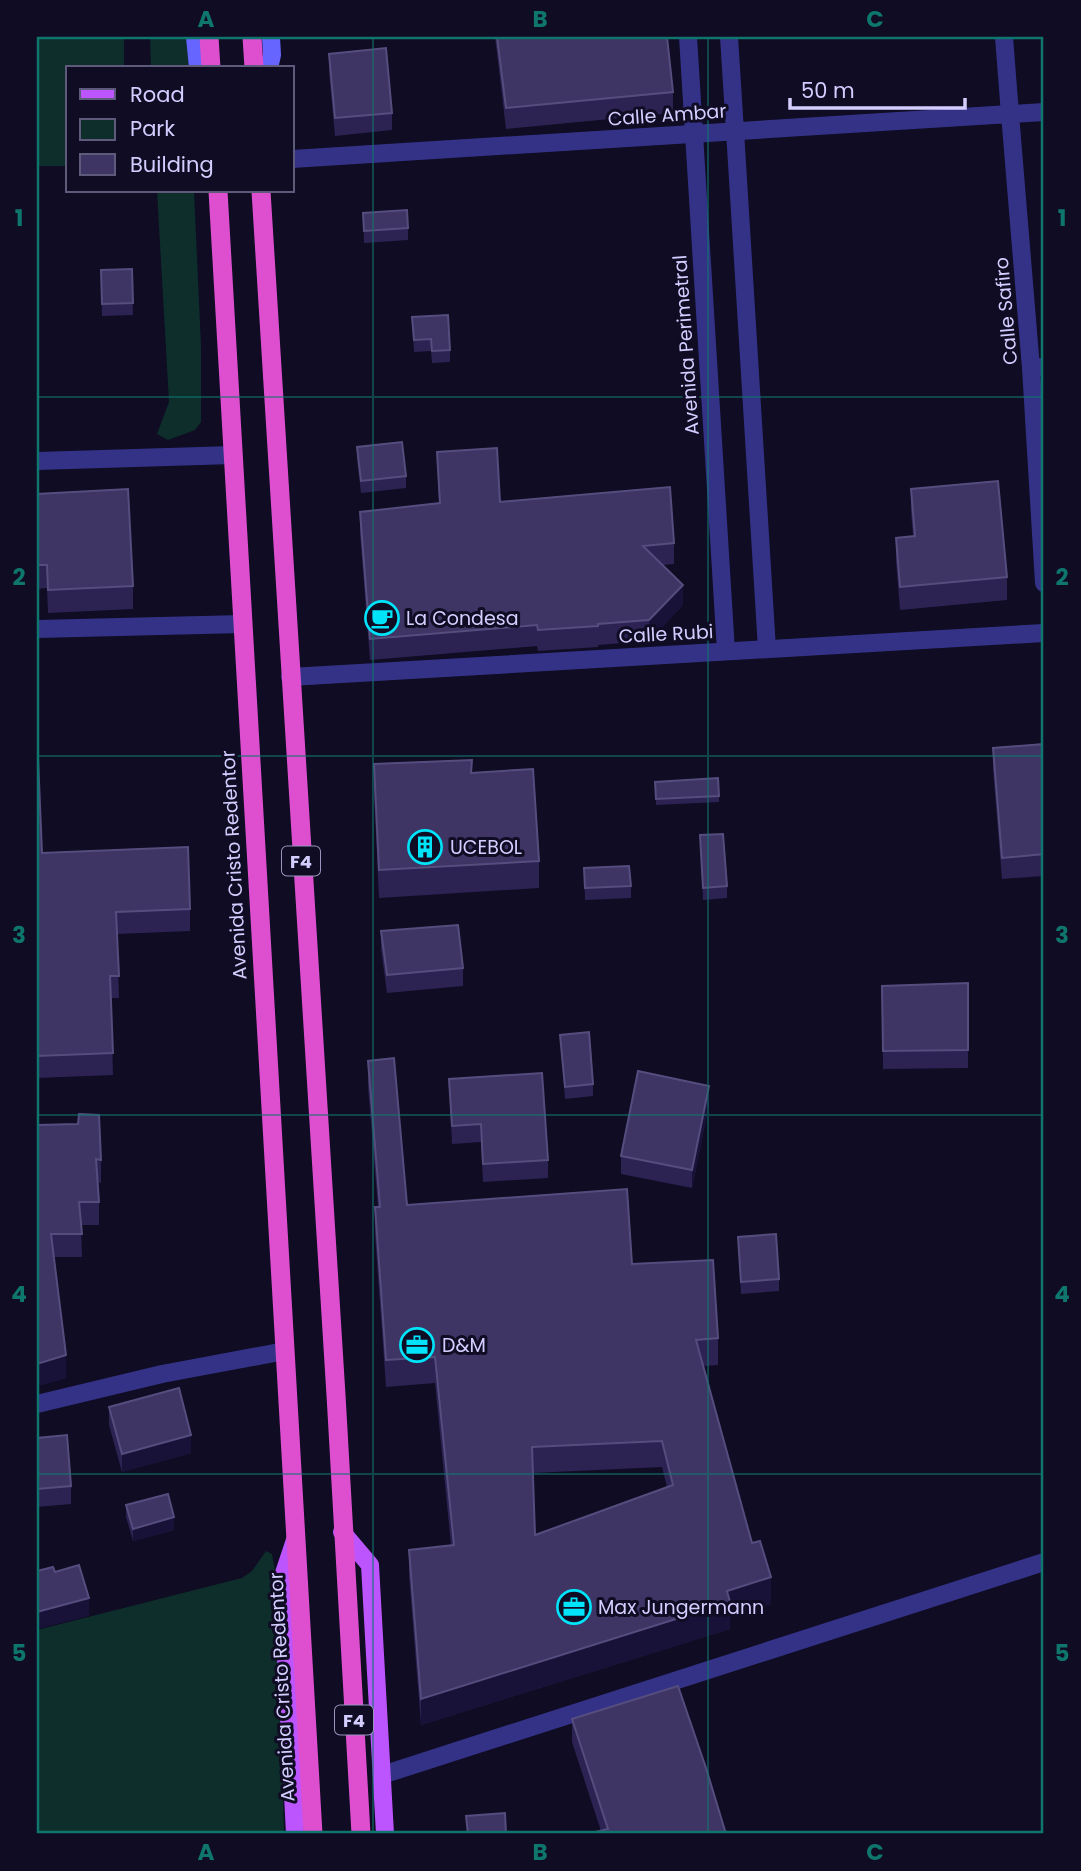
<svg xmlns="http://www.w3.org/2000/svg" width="1081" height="1871" viewBox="0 0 1081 1871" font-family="Poppins,sans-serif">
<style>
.green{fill:#0e2e2c}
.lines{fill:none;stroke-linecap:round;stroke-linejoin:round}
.minor{stroke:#343287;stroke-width:18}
.tertiary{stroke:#343287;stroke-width:18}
.secondary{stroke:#6765ff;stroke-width:18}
.primary{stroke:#bd55ff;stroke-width:18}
.trunk{stroke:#de4fd0;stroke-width:19}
.wall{fill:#2c2353;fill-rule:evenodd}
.shaded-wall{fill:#191238}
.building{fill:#3e3565;stroke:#554d7e;stroke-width:2;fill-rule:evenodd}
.grid{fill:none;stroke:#0f766e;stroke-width:2;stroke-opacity:0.55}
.labels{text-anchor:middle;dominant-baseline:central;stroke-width:6;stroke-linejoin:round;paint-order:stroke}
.shield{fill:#0f0c23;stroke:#9894bd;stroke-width:2}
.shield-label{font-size:18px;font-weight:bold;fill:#d3ceff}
.street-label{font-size:19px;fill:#d3ceff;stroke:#0f0c23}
.poi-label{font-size:19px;fill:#d3ceff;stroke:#0f0c23;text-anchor:start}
.neatline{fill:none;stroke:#0f766e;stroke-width:2.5}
.grid-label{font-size:23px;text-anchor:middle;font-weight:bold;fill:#0f766e}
</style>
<rect width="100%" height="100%" fill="#0f0c23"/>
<g class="green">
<polygon points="37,37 124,37 124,68 68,68 68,166 37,166"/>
<polygon points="150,37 187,37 189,68 151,68"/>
<polygon points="157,191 194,191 201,346 201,422 195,430 168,440 157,434 169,402"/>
<polygon points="266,1551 272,1554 278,1588 284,1834 37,1834 37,1630 242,1578 252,1571"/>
</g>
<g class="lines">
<g class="minor">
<polyline points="1004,37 1010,114 1044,112"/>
<polyline points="735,131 767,649"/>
<polyline points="694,134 726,651"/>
<polyline points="1031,368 1044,583"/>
<polyline points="37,461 233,455"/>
<polyline points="37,629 243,624"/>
<polyline points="290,677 1044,633"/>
<polyline points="37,1404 162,1374 285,1351"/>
<polyline points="382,1775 1044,1562"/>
</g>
<g class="tertiary">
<polyline points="688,37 694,134"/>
<polyline points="729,37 735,131"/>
<polyline points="292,159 1010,114 1031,368 1044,367"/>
</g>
<g class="secondary">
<polyline points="195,37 198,68"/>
<polyline points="269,68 272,55 271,37"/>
</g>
<g class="primary">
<polyline points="342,1532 370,1565 385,1834"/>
<polyline points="295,1540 282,1579 295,1834"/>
</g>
<g class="trunk">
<polyline points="209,37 211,68"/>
<polyline points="252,37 254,68"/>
<polyline points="218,191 313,1834"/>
<polyline points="261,191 336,1395 361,1834"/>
</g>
</g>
<g class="wall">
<polygon points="495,37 667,37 673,92 673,113 506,129"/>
<polygon points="329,54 392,113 392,130 335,136 329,72"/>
<polygon points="363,213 408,228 408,240 364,243"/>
<polygon points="132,269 133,315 102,316 101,282"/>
<polygon points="412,317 450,350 450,362 432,363 431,351 414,352"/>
<polygon points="357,447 406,476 406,488 361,493 357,459"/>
<polygon points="437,452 500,502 674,543 674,564 663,565 683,605 649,641 598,645 598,647 538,651 537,646 370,660 360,533 360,512 439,503"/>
<polygon points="911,489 1007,577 1007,600 900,610 896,561 896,538 913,536 911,512"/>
<polygon points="37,494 133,586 133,609 48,613 47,588 37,589"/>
<polygon points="37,733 42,853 190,909 190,931 117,934 119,998 111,998 113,1075 37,1078"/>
<polygon points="1044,743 1044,876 1002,879 993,769 993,748"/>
<polygon points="374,764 472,773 539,861 539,888 379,898 374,792"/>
<polygon points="655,782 719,796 719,802 656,805"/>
<polygon points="700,835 727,886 727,898 703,900"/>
<polygon points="584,868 631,886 631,898 585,900"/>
<polygon points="381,931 463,968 463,986 387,993 381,949"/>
<polygon points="968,983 968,1068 883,1069 882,986"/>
<polygon points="560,1035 593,1084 593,1096 565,1099"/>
<path d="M368,1061L407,1205L632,1264L718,1338V1365L704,1366L752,1543L771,1604L730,1616V1629L421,1725L409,1576V1550L451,1545L435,1383L386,1387L375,1234V1207H378L368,1087ZM662,1467L667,1487L535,1535L533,1473Z"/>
<polygon points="449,1079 548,1160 548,1178 483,1182 481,1142 452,1144"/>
<polygon points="709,1104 692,1188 621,1174 621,1156"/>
<polygon points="78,1124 101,1160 101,1183 98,1182 99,1202 99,1225 81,1225 82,1257 54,1257 66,1378 37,1386 37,1125"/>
<polygon points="738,1237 779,1279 779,1291 741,1294"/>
<polygon points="109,1407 191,1453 122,1472 109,1425"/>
<polygon points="37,1438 71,1486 71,1504 37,1507"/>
<polygon points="126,1505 174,1530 133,1541 126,1517"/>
<polygon points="572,1719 726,1834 601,1831 572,1742"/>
</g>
<g class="shaded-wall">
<polygon points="683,585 683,605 649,641 649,620"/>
<polygon points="709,1086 709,1104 692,1188 692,1170"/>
<polygon points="66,1355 66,1378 37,1386 37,1364"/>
<polygon points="191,1435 191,1453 122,1472 122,1454"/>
<polygon points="174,1517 174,1530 133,1541 133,1529"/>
<polygon points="771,1577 771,1604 730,1616 730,1629 421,1725 421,1699 727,1591"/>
<polygon points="89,1598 89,1616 37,1629 37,1612"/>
</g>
<g class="building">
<polygon points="497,37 667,37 673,92 506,108"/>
<polygon points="386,48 392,113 335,118 329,54"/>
<polygon points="407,210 408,228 364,231 363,213"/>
<polygon points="132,269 133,303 102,304 101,270"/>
<polygon points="448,315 450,350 432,351 431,339 414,340 412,317"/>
<polygon points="402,442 406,476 361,481 357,447"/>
<polygon points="497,448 500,502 670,487 674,543 643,546 683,585 649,620 598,624 598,626 538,630 537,625 370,639 360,512 440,503 437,452"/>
<polygon points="998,481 1007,577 900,587 896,538 915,536 911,489"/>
<polygon points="128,489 133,586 48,590 47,565 37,565 37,494"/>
<polygon points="37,733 42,853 188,847 190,909 116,912 119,976 110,976 113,1053 37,1056"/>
<polygon points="1044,744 1044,854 1002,858 993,748"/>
<polygon points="472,760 471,773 533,769 539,861 379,870 374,764"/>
<polygon points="718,778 719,796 656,799 655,782"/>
<polygon points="723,834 727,886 703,888 700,835"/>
<polygon points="629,866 631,886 585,888 584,868"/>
<polygon points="458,925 463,968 387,975 381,931"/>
<polygon points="968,983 968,1050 883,1051 882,986"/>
<polygon points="589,1032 593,1084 565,1087 560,1035"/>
<path d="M394,1058L407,1205L627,1189L632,1264L713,1260L718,1338L696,1340L752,1543L760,1541L771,1577L727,1591L730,1602L421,1699L409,1550L454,1545L435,1357L386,1360L375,1207H380L368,1061ZM662,1441L673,1485L535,1535L532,1447Z"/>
<polygon points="638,1071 709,1086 692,1170 621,1156"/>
<polygon points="542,1073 548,1160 483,1164 481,1124 452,1126 449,1079"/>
<polygon points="79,1114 99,1115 101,1160 96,1159 99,1202 79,1202 82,1234 51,1234 66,1355 37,1364 37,1125 78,1124"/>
<polygon points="776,1234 779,1279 741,1282 738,1237"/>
<polygon points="179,1388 191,1435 122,1454 109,1407"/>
<polygon points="67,1435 71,1486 37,1489 37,1438"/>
<polygon points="168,1494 174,1517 133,1529 126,1505"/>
<polygon points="79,1565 89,1598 37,1612 37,1571 53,1567 55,1572"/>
<polygon points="678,1686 706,1768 726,1834 587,1834 608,1829 572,1719"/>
<polygon points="505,1813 506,1834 468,1834 466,1816"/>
</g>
<path class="grid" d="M373,37V1834M708,37V1834M37,397H1044M37,756H1044M37,1115H1044M37,1474H1044"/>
<defs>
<g id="cafe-ring" transform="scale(1.75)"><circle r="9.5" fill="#0f0c23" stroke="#00e3f9" stroke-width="1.5"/><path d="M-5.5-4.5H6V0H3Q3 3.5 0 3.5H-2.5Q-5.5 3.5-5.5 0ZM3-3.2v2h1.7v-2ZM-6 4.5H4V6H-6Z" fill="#00e3f9"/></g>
<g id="building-ring" transform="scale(1.75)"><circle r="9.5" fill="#0f0c23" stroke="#00e3f9" stroke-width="1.5"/><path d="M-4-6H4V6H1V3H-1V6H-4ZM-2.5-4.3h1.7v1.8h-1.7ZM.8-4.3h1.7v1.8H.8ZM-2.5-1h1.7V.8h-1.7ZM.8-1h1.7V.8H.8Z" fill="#00e3f9"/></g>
<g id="office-ring" transform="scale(1.75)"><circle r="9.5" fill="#0f0c23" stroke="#00e3f9" stroke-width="1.5"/><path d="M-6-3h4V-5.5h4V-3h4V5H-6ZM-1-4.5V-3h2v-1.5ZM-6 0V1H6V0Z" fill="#00e3f9"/></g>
</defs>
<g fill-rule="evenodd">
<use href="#cafe-ring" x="382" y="618"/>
<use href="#building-ring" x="425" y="847"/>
<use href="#office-ring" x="417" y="1345"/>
<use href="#office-ring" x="574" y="1607"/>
</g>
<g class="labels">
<g class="shield">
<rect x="282" y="846.5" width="38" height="29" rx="5"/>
<rect x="335" y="1705.5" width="38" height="29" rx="5"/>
</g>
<g class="shield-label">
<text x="301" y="861">F4</text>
<text x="354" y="1720">F4</text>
</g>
<g class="street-label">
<text transform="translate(667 115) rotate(-4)">Calle Ambar</text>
<text transform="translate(1006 311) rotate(-95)">Calle Safiro</text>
<text transform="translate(686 345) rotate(-94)">Avenida Perimetral</text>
<text transform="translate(666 634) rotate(-3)">Calle Rubi</text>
<text transform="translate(234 865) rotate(-93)">Avenida Cristo Redentor</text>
<text transform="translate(282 1687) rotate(-93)">Avenida Cristo Redentor</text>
</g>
<g class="poi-label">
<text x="406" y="618">La Condesa</text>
<text x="450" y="847">UCEBOL</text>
<text x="442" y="1345">D&amp;M</text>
<text x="598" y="1607">Max Jungermann</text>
</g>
</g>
<rect width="1081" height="1871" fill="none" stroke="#0f0c23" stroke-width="77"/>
<rect x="66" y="66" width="228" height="126" fill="#0f0c23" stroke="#5d5a7b" stroke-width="2"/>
<rect x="80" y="89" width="35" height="10" fill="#bd55ff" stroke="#5d5a7b" stroke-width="2"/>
<text x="130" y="102" font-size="21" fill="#d3ceff">Road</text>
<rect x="80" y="119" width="35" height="21" fill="#0e2e2c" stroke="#5d5a7b" stroke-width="2"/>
<text x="130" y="136" font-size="21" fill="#d3ceff">Park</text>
<rect x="80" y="154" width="35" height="21" fill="#3e3565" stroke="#5d5a7b" stroke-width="2"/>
<text x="130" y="172" font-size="21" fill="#d3ceff">Building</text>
<path d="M790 98v10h175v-10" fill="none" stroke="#d3ceff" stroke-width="3.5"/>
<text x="801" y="98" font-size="21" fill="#d3ceff" stroke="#0f0c23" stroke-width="5" paint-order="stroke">50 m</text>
<rect x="38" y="38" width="1004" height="1794" class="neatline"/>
<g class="grid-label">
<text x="206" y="27">A</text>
<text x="540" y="27">B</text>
<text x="875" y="27">C</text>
<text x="19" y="226">1</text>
<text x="1062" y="226">1</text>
<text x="19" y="585">2</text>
<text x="1062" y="585">2</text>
<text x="19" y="943">3</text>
<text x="1062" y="943">3</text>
<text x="19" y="1302">4</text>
<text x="1062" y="1302">4</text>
<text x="19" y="1661">5</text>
<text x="1062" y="1661">5</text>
<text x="206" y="1860">A</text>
<text x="540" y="1860">B</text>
<text x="875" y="1860">C</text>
</g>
</svg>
